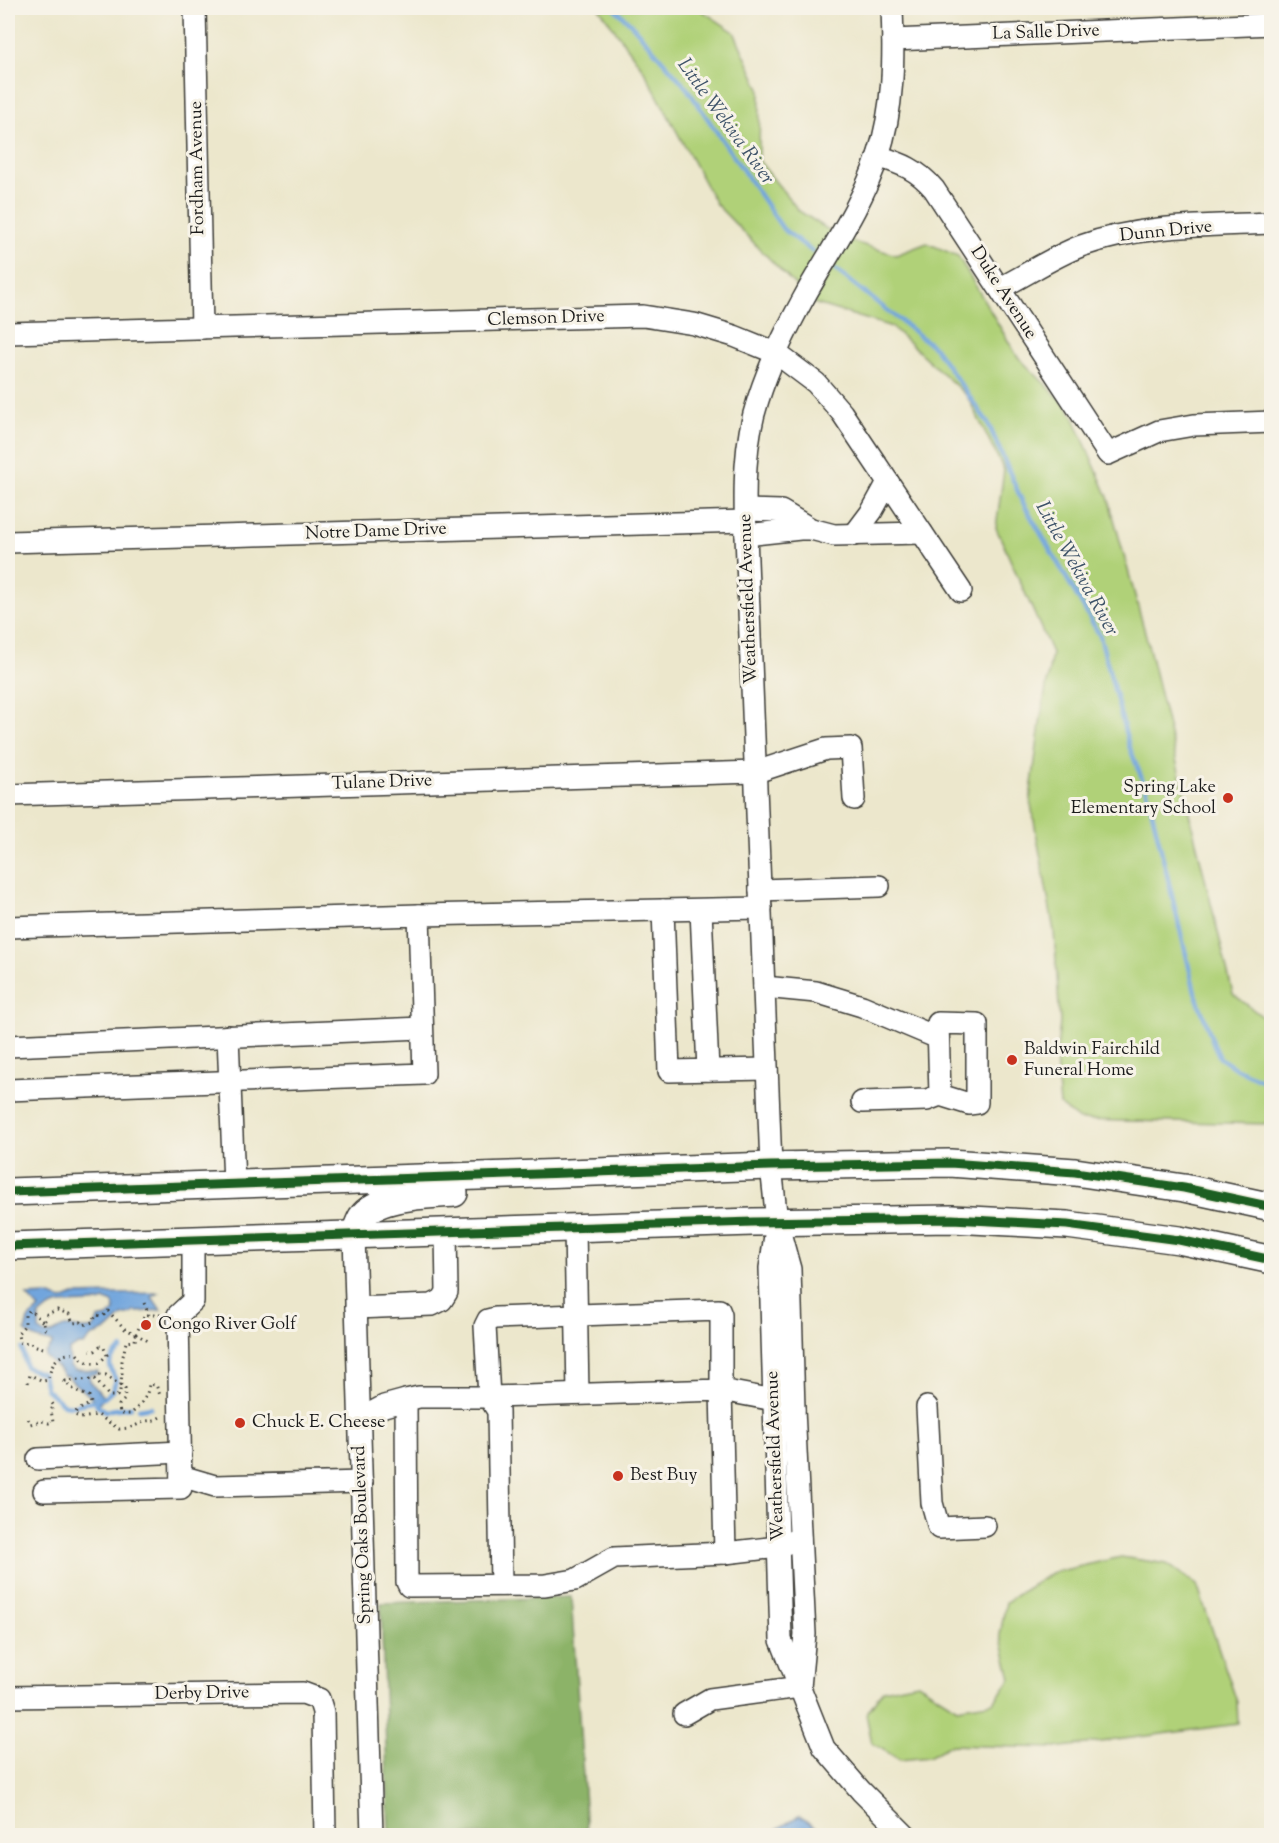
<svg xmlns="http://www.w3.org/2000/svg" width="1279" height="1843" viewBox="0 0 1279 1843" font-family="'Sorts Mill Goudy',serif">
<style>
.green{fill:#b0d178;stroke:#66764a;stroke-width:1.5}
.forest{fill:#8cb368;stroke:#546842;stroke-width:1.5}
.water{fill:#71a5dd;stroke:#46607c;stroke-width:1.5;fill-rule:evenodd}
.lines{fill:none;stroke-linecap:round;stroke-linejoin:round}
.stream{stroke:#71a5dd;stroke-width:4.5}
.minor-casing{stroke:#3b3a36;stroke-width:24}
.major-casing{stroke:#3b3a36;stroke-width:30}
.path{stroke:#3b3a36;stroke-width:3;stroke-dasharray:1.5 4.5;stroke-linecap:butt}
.minor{stroke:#fff;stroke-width:21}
.major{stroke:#fff;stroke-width:27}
.path-bridge{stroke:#3b3a36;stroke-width:3;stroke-dasharray:1.5 4.5;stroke-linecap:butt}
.cycleway-casing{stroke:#f7f3e8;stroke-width:13}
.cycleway{stroke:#1b5e20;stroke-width:9}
.poi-dot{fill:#c8321e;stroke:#f7f3e8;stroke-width:2}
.labels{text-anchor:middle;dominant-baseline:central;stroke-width:6;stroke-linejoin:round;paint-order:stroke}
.street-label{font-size:18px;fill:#1c1c1c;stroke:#f7f3e8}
.poi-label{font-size:18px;fill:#1c1c1c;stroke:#f7f3e8;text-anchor:start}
.water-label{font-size:20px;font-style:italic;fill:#3e5369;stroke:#f7f3e8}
</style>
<rect width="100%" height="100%" fill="#f7f3e8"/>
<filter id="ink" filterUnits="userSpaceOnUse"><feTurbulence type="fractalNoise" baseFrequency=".0167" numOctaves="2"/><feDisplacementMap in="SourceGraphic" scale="12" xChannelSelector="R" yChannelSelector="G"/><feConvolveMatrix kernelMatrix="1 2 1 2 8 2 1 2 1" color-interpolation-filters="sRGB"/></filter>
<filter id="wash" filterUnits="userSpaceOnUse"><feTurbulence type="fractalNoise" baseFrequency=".008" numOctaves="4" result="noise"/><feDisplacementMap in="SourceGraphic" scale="24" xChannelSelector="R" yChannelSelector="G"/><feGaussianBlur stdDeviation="1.35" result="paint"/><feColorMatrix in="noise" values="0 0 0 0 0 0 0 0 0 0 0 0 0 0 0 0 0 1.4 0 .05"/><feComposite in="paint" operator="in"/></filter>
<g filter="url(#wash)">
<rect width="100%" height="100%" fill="#ece7cc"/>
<g class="green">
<polygon points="599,8 698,8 734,32 760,89 759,161 799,211 832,232 799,289 716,204 643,69"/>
<polygon points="847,240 896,255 927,243 958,256 1017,356 1065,404 1073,416 1108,497 1146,636 1233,994 1268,1021 1271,1020 1271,1124 1079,1120 1060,1105 1056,1059 1060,1022 1054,931 1030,799 1041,716 1052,653 996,528 1004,470 967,396 892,327 813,303"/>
<polygon points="1121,1557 1167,1564 1197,1585 1237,1702 1238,1724 1055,1748 950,1745 929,1757 900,1760 872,1743 866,1714 883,1690 918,1683 957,1708 994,1702 1011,1678 1000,1635 1006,1602 1051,1573"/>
</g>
<polygon class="forest" points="571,1597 587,1835 389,1835 381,1603"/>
<g class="water">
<path d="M158,1293L152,1297L161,1310L138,1312L134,1311L132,1314L122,1316L108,1329L91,1337L83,1345H78L69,1351L70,1366L75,1370L98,1371L97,1374L89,1375L90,1381L104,1398L99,1403C90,1395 75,1387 68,1376H64L57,1367L45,1357V1353L52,1345V1342C44,1342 31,1338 25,1331L28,1319L39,1309L27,1296L47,1295L62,1300L74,1295ZM105,1300L113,1303L115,1311L107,1317L98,1319L94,1328C83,1332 76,1326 65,1327C55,1329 49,1340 39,1330V1316C57,1295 83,1309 105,1300Z"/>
<polygon points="799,1816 829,1835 767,1835"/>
</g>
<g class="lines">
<g class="stream">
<polyline points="614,8 631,24 686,87 783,229 813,252"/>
<polyline points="836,270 935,348 988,423 1022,501 1100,636 1129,746 1147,791 1195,992 1214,1045 1220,1058 1235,1068 1272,1085"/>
<polyline points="22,1349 26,1367 43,1374 46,1389 64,1405 73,1406 96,1400 97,1406 106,1411"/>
<path d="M104,1398L113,1390L116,1380C108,1364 106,1361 122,1349"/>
<polyline points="139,1409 151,1407"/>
<polyline points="110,1410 131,1407"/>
</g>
</g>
</g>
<g filter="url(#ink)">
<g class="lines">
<g class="minor-casing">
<g id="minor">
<polyline points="195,8 202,328"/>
<polyline points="893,40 1272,24"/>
<path d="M878,156C902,164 917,169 934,189L1108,454L1159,431L1194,425L1272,422"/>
<path d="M1000,288C1026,275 1054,256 1081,246C1142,224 1208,226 1272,223"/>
<polyline points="8,333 643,316 694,324 734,336 776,353 816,383 842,413 961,591"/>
<polyline points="746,510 781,511 811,529"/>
<polyline points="746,535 800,529 811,529 834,535 922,533"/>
<polyline points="854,535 872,511 888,482"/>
<polyline points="8,542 745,521"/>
<polyline points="8,795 756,772 826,749 851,748 854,799"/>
<polyline points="760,890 879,886"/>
<polyline points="663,910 669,1071 767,1069"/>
<polyline points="701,910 708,1070"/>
<polyline points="419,915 761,908"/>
<polyline points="8,927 419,915 424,1074 8,1090"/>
<polyline points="764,987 816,992 862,1006 938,1038"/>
<polyline points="228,1036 234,1184"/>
<polyline points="8,1046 422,1028"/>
<polyline points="862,1102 927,1100 940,1095 969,1104 977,1103 977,1024 938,1023 940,1095"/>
<polyline points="575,1228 578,1394"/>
<polyline points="776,1229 770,1268 781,1640 824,1748 861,1791 906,1836"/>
<polyline points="354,1235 372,1836"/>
<polyline points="356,1308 432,1305 442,1300 447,1292 446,1232"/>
<polyline points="406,1400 419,1397 489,1397 498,1411 501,1585"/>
<polyline points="927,1407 932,1503 939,1528 985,1526"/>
<polyline points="794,1409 774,1400 721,1390 721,1315 719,1310 496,1318 488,1320 485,1326 489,1397 721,1390 725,1553 778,1547 800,1538"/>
<polyline points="360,1419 384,1406 406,1400 407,1582 409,1586 545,1585 575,1580 614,1558 725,1553"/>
<polyline points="38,1459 181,1452"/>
<polyline points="181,1476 215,1486 362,1482"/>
<polyline points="44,1491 181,1488 178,1315 193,1301 193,1240"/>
<path d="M800,1687L805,1634L794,1409L790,1269L777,1222L771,1166L746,535C744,490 744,442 758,400C770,362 788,326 807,292C832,248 862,205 878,156C894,108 894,57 892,8"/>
<polyline points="8,1697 303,1693 319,1699 323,1712 325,1836"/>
<polyline points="684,1714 710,1699 800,1687"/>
</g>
</g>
<g class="major-casing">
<g id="major">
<polyline points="8,1192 771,1166 950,1163 1075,1172 1184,1188 1272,1207"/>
<path d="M354,1235C357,1229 359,1222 362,1217C377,1195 430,1195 454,1193"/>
<polyline points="8,1246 753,1222 952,1219 1067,1225 1179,1240 1272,1260"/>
</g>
</g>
<g class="path">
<polyline points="144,1303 149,1315"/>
<polyline points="44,1323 45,1329 48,1330"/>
<polyline points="43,1348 33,1345 30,1342 21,1343 19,1342 18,1333 25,1325 25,1315 30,1310 44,1323 47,1314 57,1310 69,1314 73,1323 81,1322 84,1325 93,1322 96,1315 103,1316 108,1311 125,1329 136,1334 145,1315 161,1315"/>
<polyline points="122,1374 122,1361 126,1342 135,1341 136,1334 150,1342"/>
<path d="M99,1375H106L125,1389V1399L119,1405L120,1414H131C140,1405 148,1397 149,1384L156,1385L160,1395"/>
<polyline points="63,1381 77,1392 89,1396 91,1403 75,1412 75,1415 81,1418 98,1415 119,1429 130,1428 146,1421 155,1420 162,1416"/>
<polyline points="65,1381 95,1379 109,1396 117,1396 120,1391"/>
<path d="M28,1383L30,1375L43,1381L48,1380C52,1362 58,1352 77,1354C84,1362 89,1364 99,1363L107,1355L104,1348L100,1346L95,1351H90"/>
<polyline points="28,1419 30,1424 42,1421 49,1423 53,1422 51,1410 54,1406 52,1403"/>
</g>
<use href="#minor" class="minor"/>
<use href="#major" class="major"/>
<polyline class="path-bridge" points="120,1391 122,1374"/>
<g class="cycleway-casing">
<g id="cycleway">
<polyline points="8,1192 771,1166 950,1163 1075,1172 1184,1188 1272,1207"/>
<polyline points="8,1246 753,1222 952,1219 1067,1225 1179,1240 1272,1260"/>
</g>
</g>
<use href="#cycleway" class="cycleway"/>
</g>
</g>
<g class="poi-dot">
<circle cx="1228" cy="798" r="6"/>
<circle cx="1012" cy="1060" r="6"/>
<circle cx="146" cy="1325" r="6"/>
<circle cx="240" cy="1423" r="6"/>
<circle cx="618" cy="1476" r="6"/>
</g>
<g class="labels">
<g class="street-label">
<text transform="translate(1046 33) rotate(-2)">La Salle Drive</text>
<text transform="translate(198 168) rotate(-91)">Fordham Avenue</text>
<text transform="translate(1166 232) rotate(-6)">Dunn Drive</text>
<text transform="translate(1003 293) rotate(57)">Duke Avenue</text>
<text transform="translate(546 319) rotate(-2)">Clemson Drive</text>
<text transform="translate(376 532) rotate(-2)">Notre Dame Drive</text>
<text transform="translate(749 599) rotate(-92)">Weathersfield Avenue</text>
<text transform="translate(382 783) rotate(-2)">Tulane Drive</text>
<text transform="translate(776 1456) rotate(-92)">Weathersfield Avenue</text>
<text transform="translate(363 1535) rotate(-92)">Spring Oaks Boulevard</text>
<text transform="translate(202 1694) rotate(-1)">Derby Drive</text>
</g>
<g class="poi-label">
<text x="1216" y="788" text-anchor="end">Spring Lake<tspan x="1216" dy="21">Elementary School</tspan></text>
<text x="1024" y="1050">Baldwin Fairchild<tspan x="1024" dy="21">Funeral Home</tspan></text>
<text x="158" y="1325">Congo River Golf</text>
<text x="252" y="1423">Chuck E. Cheese</text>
<text x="630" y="1476">Best Buy</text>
</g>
<g class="water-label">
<text transform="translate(725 122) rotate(54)">Little Wekiva River</text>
<text transform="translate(1076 569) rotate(61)">Little Wekiva River</text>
</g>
</g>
<rect width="1279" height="1843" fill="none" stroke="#f7f3e8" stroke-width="30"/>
</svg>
